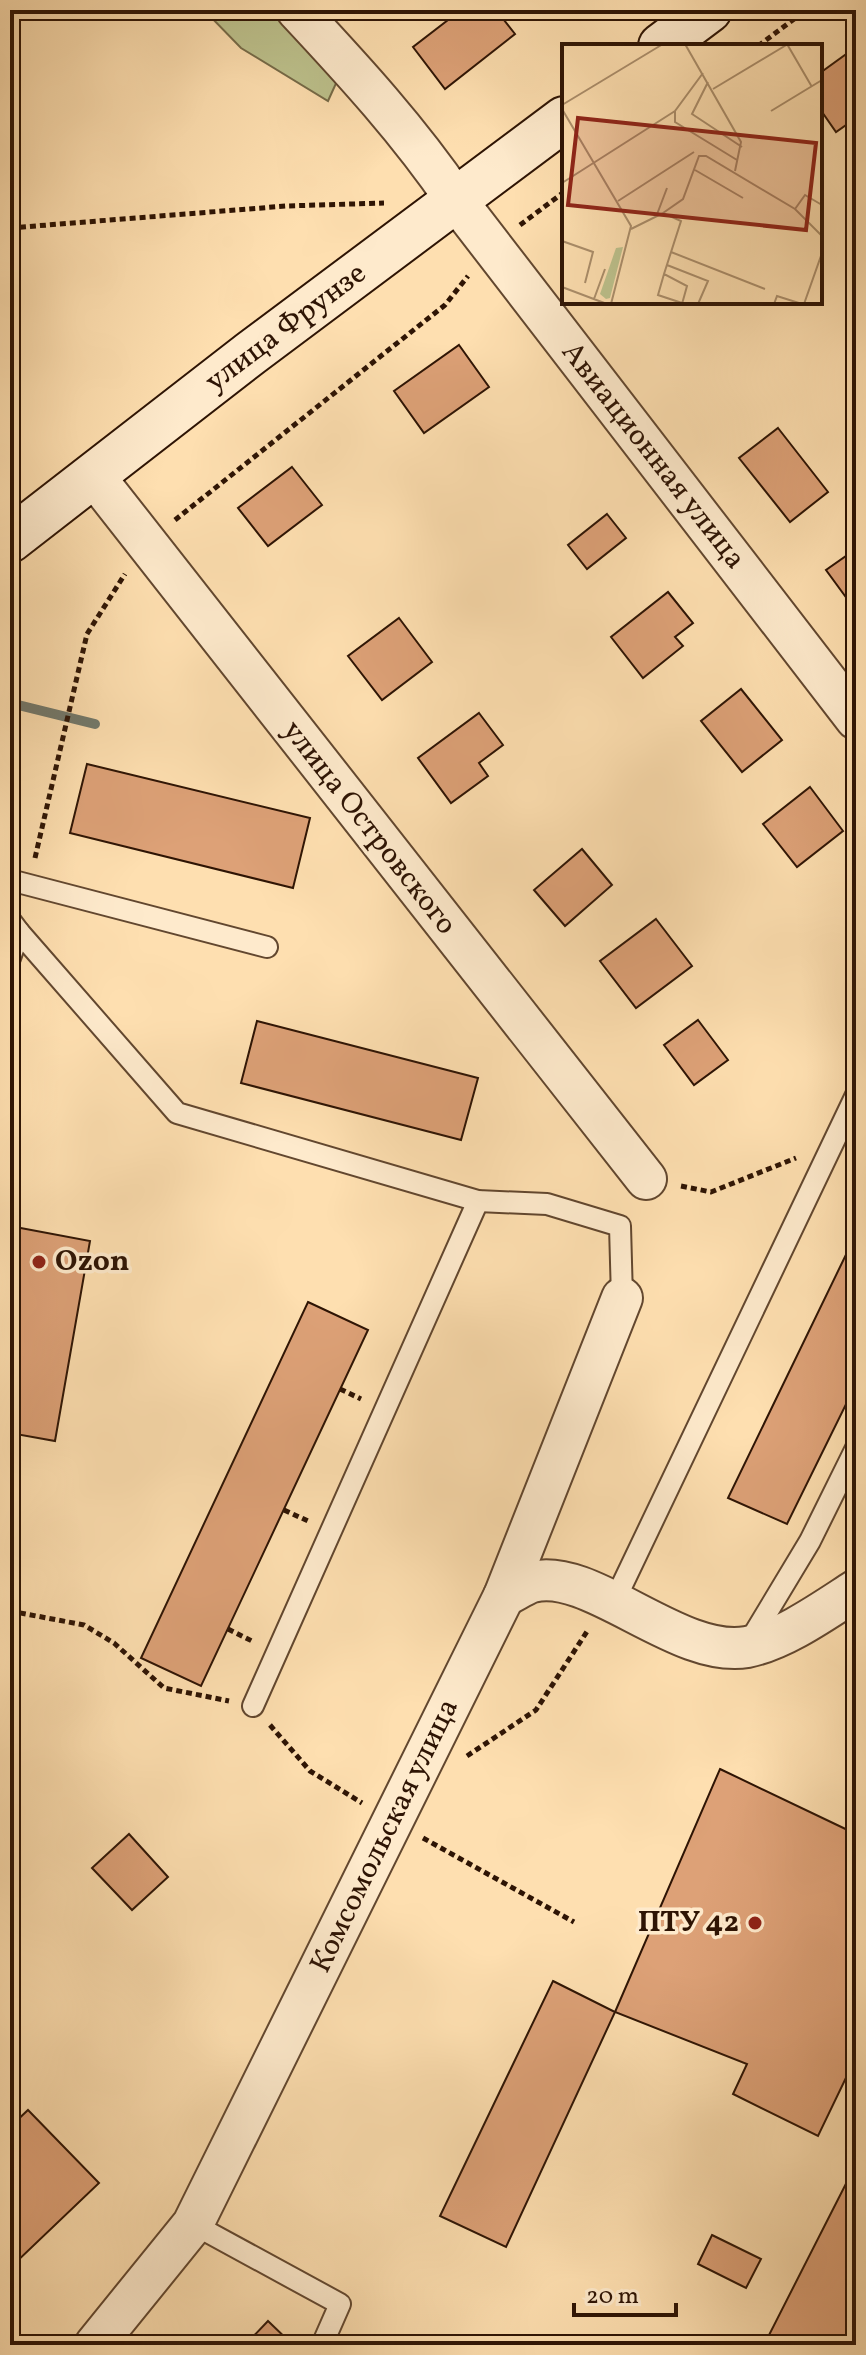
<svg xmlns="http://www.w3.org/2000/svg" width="866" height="2355" viewBox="0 0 866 2355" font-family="Vollkorn,serif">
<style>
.green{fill:#bdc28d;stroke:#766b48;stroke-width:2}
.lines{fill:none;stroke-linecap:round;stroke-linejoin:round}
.stream{stroke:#72796c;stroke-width:10}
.building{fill:#dda177;stroke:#2e1404;stroke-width:2}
.service-casing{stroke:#62472f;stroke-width:24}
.minor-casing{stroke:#62472f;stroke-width:44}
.secondary-casing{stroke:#2e1404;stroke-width:48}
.path{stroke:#2e1404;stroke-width:5;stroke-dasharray:6 4;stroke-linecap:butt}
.service{stroke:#feeacc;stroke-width:20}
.minor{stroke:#feeacc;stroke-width:40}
.secondary{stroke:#feeacc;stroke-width:44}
.poi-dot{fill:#8f2418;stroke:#feeacc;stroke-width:3}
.labels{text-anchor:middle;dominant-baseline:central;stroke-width:7;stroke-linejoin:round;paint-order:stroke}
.street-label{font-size:30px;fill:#2e1404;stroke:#feeacc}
.poi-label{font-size:30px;font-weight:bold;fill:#2e1404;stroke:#feeacc;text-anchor:start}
.inset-road{fill:none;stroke:#ab8e6b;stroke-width:2}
.view{fill:#8f2418;fill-opacity:0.15;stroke:#8f2418;stroke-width:4}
.inset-edge{fill:none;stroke:#2e1404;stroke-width:4}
</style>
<rect width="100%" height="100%" fill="#fedfb0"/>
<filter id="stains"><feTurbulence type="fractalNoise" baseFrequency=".0025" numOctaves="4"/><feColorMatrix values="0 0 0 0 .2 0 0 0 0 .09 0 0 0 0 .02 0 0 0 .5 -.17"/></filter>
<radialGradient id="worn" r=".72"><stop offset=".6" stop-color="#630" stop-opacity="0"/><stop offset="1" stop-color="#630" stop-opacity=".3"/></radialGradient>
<polygon class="green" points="204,10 285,10 343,68 328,101 241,48"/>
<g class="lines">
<polyline class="stream" points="10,703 95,724"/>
</g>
<g class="building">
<polygon points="461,10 496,10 515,34 445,89 413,47"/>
<polygon points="856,47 856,118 836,132 820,109 820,73"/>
<polygon points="459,345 489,387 424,433 394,391"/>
<polygon points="778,428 828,492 790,522 739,458"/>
<polygon points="292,467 322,505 268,546 238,508"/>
<polygon points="607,514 626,538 587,569 568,545"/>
<polygon points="856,549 856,611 826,570"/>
<polygon points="668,592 693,623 675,637 683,646 643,678 611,637"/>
<polygon points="399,618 432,662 382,700 348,656"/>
<polygon points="741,689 782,740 742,772 701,721"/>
<polygon points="479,713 503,745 479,763 488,776 451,803 418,758"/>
<polygon points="87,764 310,818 293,888 70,833"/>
<polygon points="810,787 843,831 797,867 763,824"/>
<polygon points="582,849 612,885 565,926 534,890"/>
<polygon points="656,919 692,966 636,1008 600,961"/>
<polygon points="698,1020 728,1060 694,1085 664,1045"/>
<polygon points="257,1021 478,1078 461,1140 241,1083"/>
<polygon points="10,1226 90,1241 55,1441 10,1433"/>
<polygon points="856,1234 856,1384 787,1524 728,1498"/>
<polygon points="308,1302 368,1330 201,1686 141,1658"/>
<polygon points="720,1769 856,1834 856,2057 818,2136 733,2094 747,2064 615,2012"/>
<polygon points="129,1834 168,1877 132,1910 92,1868"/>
<polygon points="553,1981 615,2012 506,2247 440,2216"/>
<polygon points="28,2110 99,2183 10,2268 10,2127"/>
<polygon points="856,2164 856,2345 783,2345 768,2337"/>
<polygon points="712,2235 761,2259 746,2288 698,2264"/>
<polygon points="268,2321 293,2345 245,2345"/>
</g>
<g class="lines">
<g class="service-casing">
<g id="service">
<polyline points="10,880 267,947"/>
<polyline points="10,920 19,932 10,958"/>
<polyline points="19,932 177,1113 478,1201 547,1204 620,1226 622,1298"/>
<polyline points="613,1604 856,1095"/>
<polyline points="748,1644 810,1541 856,1448"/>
<polyline points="253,1706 478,1201"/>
<polyline points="193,2224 340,2304 322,2345"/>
</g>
</g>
<g class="minor-casing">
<g id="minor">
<path d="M297,10C354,71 409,131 456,200L856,719"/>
<polyline points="94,476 646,1179"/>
<path d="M504,1596C513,1592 523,1585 532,1582C590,1566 678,1659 747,1647C783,1640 825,1610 856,1590"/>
<polyline points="95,2345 193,2224 504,1596 622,1298"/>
</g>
</g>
<g class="secondary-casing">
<g id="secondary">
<polyline points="661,46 709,10"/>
<polyline points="10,540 251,353 564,119"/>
</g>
</g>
<g class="path">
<polyline points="758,46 806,10"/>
<polyline points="520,225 564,192"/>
<polyline points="10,228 286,206 384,203"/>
<polyline points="175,520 445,305 468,276"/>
<polyline points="35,858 87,634 125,574"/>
<polyline points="681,1186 711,1192 796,1158"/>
<polyline points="340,1389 361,1399"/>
<polyline points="284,1510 308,1521"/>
<polyline points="10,1611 84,1625 114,1643 164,1688 229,1701"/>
<polyline points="228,1629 252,1641"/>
<polyline points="270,1725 310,1771 362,1803"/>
<polyline points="467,1756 536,1710 588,1630"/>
<polyline points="423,1838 574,1922"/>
</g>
<use href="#service" class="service"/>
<use href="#minor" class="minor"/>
<use href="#secondary" class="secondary"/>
</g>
<g class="poi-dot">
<circle cx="39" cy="1262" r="8"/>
<circle cx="755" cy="1923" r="8"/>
</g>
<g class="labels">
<g class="street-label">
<text transform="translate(286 328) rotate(-37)">улица Фрунзе</text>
<text transform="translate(653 456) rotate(52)">Авиационная улица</text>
<text transform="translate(369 828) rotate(52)">улица Островского</text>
<text transform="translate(385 1836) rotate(-64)">Комсомольская улица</text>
</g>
<g class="poi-label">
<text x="55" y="1262">Ozon</text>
<text x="739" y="1923" text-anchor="end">ПТУ 42</text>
</g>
</g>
<g transform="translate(562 44)">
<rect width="260" height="260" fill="#fedfb0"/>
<path d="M61,203L48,254L44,255L38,250L54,204Z" fill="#bdc28d"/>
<path class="inset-road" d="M123,0L179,98L173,127M225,0L250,43M141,29L113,67V78L175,116M146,38L130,70L180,103M151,45L226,0M0,61L101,0M0,65L69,182L49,260M209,67L260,36M133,126L181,154M0,139L113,67M56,157L132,108M233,165L243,151L260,161M101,169L121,155L137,112H144L233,165L260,192M94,173L105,144M69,185L101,169L119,177L102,230L125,242L120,260M0,197L31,208L23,239M109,208L203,245M105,221L146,237L136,260M102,230L96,251L120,259M0,243L45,260M32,255L43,225M212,260L215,252L240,260M242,260L260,209"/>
<path class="view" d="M16,74L254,99L244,186L6,161Z"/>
<rect width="260" height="260" class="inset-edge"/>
</g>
<rect width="866" height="2355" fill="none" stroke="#fedfb0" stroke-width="40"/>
<rect x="12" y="12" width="842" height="2331" fill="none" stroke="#2e1404" stroke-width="4"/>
<rect x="20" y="20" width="826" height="2315" fill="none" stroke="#2e1404" stroke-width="2"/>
<path d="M574 2303v12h102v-12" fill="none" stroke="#2e1404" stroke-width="4"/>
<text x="586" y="2303" font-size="24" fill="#2e1404" stroke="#feeacc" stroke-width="6" paint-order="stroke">20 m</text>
<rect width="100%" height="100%" filter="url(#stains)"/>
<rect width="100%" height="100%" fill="url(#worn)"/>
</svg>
